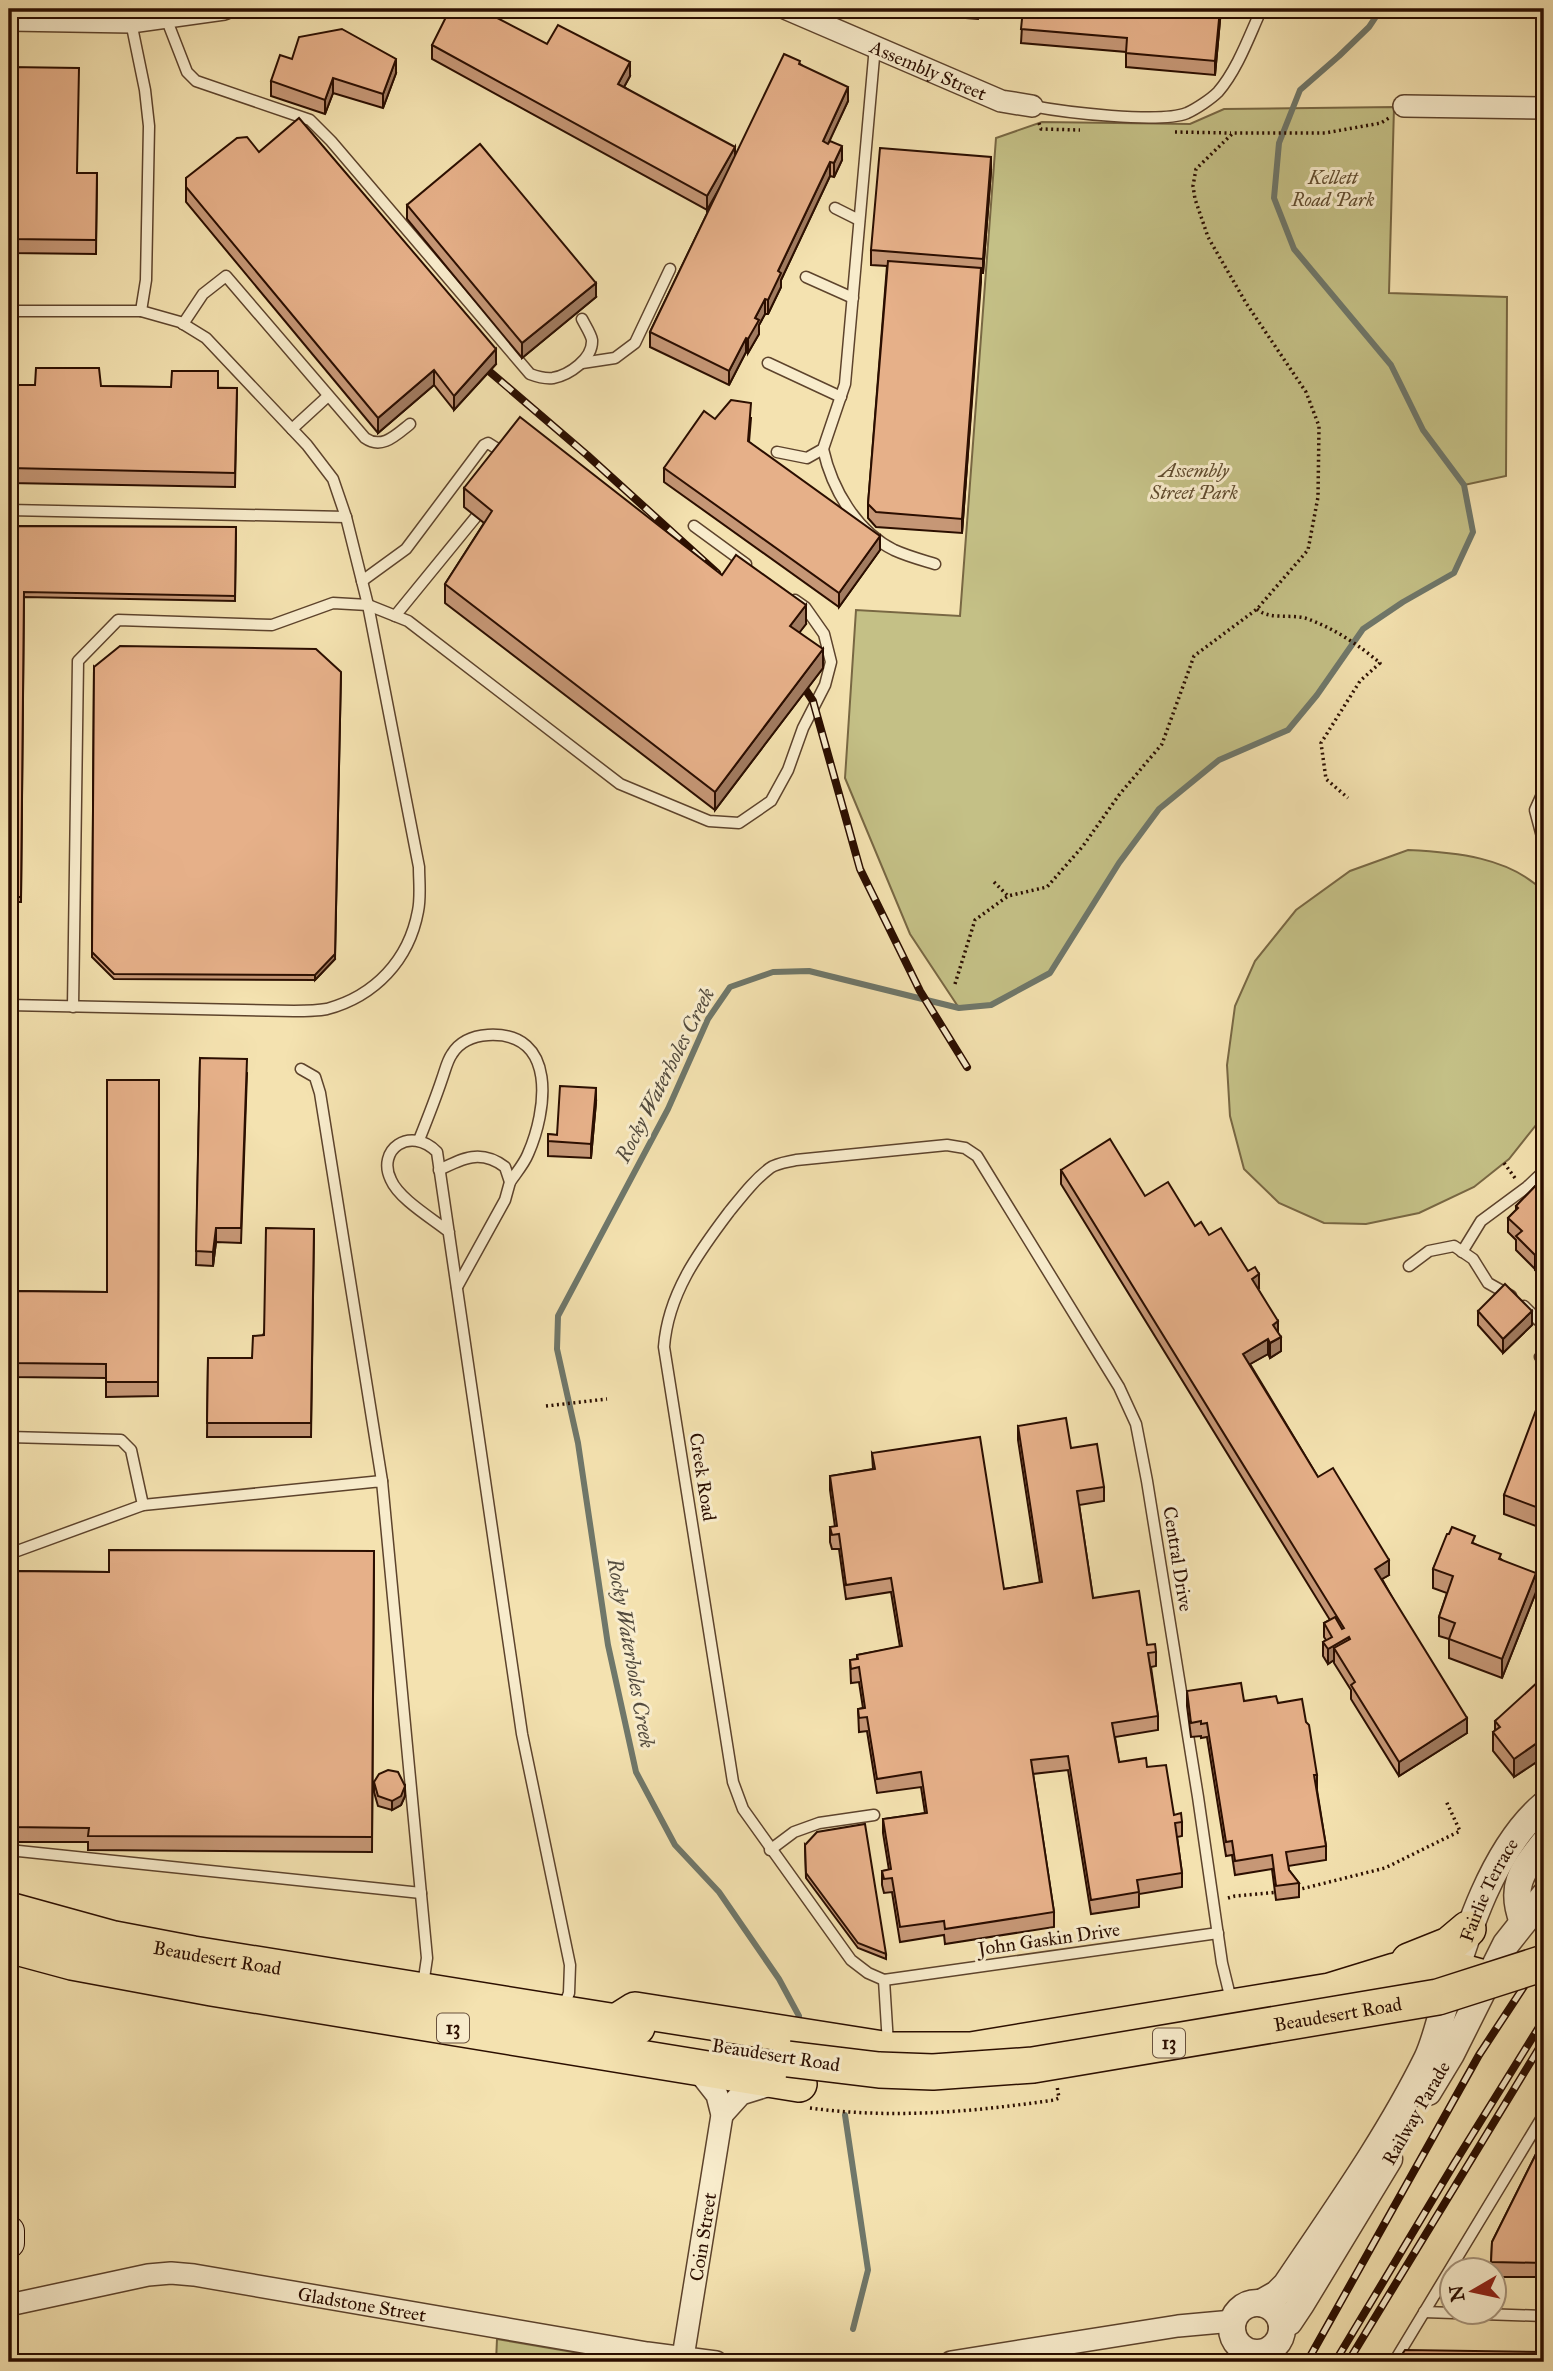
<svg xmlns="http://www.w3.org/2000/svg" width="1553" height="2371" viewBox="0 0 1553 2371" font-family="'IM FELL Great Primer',serif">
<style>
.green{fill:#c4c086;stroke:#786743;stroke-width:2}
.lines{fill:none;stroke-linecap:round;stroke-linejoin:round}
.stream{stroke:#6f776a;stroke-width:6}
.service-casing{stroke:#5d432c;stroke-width:13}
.minor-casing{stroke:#5d432c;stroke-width:24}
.tertiary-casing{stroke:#5d432c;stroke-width:29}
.secondary-casing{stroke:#2b0e00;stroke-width:32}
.trunk-casing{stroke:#2b0e00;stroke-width:38}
.path{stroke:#2b0e00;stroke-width:3.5;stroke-dasharray:2 3.5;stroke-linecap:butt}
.service{stroke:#f8eccc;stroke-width:10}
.minor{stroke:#f8eccc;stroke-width:21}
.tertiary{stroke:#f8eccc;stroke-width:26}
.secondary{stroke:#f8eccc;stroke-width:30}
.trunk{stroke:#f4e2b0;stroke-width:35}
.rail-casing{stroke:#2b0e00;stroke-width:8}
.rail{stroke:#f8eccc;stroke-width:5;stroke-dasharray:16;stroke-linecap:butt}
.trunk-bridge-casing{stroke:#2b0e00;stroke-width:38;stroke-linecap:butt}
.trunk-bridge{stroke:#f4e2b0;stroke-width:35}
.wall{fill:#c69776;stroke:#2b0e00;stroke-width:2}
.shaded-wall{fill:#a17b60;stroke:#2b0e00;stroke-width:2}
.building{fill:#e6b089;stroke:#2b0e00;stroke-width:2}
.labels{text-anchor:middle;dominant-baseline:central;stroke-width:6;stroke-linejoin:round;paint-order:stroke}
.shield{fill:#f8eccc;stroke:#68513d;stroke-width:2}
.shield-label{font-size:18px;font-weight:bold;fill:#2b0e00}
.street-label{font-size:19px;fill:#2b0e00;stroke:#f8eccc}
.park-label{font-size:19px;font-style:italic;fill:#614c2f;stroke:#f8eccc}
.water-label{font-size:21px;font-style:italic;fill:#534b3e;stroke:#f8eccc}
</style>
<rect width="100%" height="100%" fill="#f4e2b0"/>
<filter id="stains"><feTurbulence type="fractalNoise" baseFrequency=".00286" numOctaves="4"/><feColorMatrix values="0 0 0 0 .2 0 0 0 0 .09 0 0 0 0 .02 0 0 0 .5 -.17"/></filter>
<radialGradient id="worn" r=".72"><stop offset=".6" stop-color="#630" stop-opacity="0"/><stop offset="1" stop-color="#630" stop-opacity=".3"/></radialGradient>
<g class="green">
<polygon points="1394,107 1389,293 1507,297 1506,476 1464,485 1473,532 1454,573 1403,602 1363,629 1317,695 1288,730 1219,760 1159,809 1119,863 1050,973 991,1005 959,1008 910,934 845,778 856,610 960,616 996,138 1042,122 1190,124 1224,109"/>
<path d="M1408,850C1454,852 1510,857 1544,892V1115L1509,1159L1474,1187L1419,1213L1366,1224L1324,1223L1279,1203L1244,1169L1230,1116L1227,1065L1235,1006L1255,961L1296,910L1350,871Z"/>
<polygon points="497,2339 632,2362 496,2362"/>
</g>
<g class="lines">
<g class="stream">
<polyline points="799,2016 779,1979 719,1892 675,1845 636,1772 608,1645 578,1443 557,1349 558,1316 668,1109 708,1019 730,987 773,972 809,971 959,1008 991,1005 1050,973 1119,863 1159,809 1219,760 1288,730 1317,695 1363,629 1403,602 1454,573 1473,532 1464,485 1423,430 1391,365 1294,249 1274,198 1279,143 1300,90 1339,56 1369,27 1381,9"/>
<polyline points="845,2115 868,2270 853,2329"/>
</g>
<g class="service-casing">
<g id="service">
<path d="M166,18L187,72L196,81L310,120L331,141L530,374C538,377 545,379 553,378C569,375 593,359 592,340C591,334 585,325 582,319"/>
<polyline points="131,22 145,90 149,126 146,280 141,311"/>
<path d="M1032,106C1063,112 1160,124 1187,113C1196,109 1211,99 1218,92C1236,71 1247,42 1258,17L1260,9"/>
<polyline points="835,208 859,220"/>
<polyline points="806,277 853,298"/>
<path d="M9,311H141L180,322L206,338L307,445L333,479L346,517L368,605L419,867C419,881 421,897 418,911C409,960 375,996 327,1009C316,1011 304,1011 294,1011L9,1005"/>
<path d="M183,324L203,294L226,276L365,438C382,450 396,435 410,424"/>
<polyline points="582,363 615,358 635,343 670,269"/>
<polyline points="768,363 841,397"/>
<polyline points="292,429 328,396"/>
<path d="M823,449C832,489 856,531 894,550C907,556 922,560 935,564"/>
<polyline points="777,452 807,458 823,449 845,384 875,46"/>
<polyline points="9,510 346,517"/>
<polyline points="694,526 746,564"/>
<polyline points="362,581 406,549 484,445 488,443 507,455"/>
<polyline points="395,616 484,507"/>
<polyline points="1544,790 1535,810 1544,844"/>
<polyline points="73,1007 78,661 118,620 272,625 333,603 368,605 408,621 620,784 709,821 739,823 771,801 788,770 803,728 825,685 831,662 824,634 805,607 795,600"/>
<polyline points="301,1069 315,1077 320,1093 382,1481"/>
<path d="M419,1140C427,1120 435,1100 442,1079C445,1071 447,1061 452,1054C460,1041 473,1036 488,1035C558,1031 547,1111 528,1154C524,1164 516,1173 510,1182"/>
<path d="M439,1170C463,1158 481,1149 505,1167L510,1182L505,1200L457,1287"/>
<path d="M449,1232C433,1219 399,1199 391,1180C376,1150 410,1125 437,1152L522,1734L570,1965L569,1993L563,2008"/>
<polyline points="1462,1252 1481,1221 1527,1187 1544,1171"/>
<polyline points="1409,1266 1429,1251 1454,1246 1473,1259 1488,1283 1511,1296"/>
<polyline points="1524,1306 1544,1326"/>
<polyline points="1544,1353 1540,1357 1544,1361"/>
<polyline points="9,1437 121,1440 131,1450 143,1505"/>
<polyline points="9,1554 143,1505 382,1481 427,1958 423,1985"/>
<polyline points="9,1850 421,1893"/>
<polyline points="770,1850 794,1832 819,1823 874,1815"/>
<path d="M884,1980L868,1973L851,1960L743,1809L733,1782L664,1347C668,1294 698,1253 729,1212C742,1196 754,1180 770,1168C777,1163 788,1162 796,1160L947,1145L965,1148L977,1156L1119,1387L1136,1424L1147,1481L1198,1797L1222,1963L1232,2004"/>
<polyline points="884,1980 1218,1933"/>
<polyline points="884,1980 888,2044"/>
<polyline points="1424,2312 1544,2316"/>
<polyline points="1394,2362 1544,2114"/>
</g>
</g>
<g class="minor-casing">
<g id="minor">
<path id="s1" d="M787,9L1001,101L1032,106"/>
<polyline points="9,20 131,22 224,9"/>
<polyline points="1404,106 1544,108"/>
<polyline points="722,2115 741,2094 773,2084"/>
<path id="s2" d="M9,2305L148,2275L171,2273L194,2275L647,2353L716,2362"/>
<path id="s3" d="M683,2357L722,2115L717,2095L695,2067"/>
<polyline points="951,2362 1178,2326 1233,2321"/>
<polyline points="1253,2362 1253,2353"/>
</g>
</g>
<g class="tertiary-casing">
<g id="tertiary">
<path d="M1523,1922C1509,1886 1522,1871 1544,1843"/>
<polyline points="1428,2092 1451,2054 1506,1944 1544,1896"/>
<path id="s4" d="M1261,2303L1277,2294L1286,2285C1335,2212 1388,2138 1427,2059C1436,2040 1440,2018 1447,1998C1466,1935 1493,1848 1544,1805"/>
<circle cx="1257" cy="2328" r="25"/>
<polyline points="1282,2326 1289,2322 1301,2304 1389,2159"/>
</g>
</g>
<g class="secondary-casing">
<polyline id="secondary" points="9,2231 9,2243"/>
</g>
<g class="trunk-casing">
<g id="trunk">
<path id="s5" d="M9,1910L114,1939L193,1954L616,2022L637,2027"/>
<polyline points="9,1945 72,1962 212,1988 799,2084"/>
<polyline points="1409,1961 1449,1945 1468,1929"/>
<polyline points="616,2022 635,2010 889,2050 971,2050 1330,1991 1395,1971 1417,1966 1445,1967 1488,1979"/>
</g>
</g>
<g class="path">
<polyline points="1039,123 1041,129 1080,130"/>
<polyline points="1175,132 1231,133"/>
<path d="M1257,609C1269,620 1289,614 1305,618C1332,627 1359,645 1380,663L1360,681L1321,743L1326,779L1348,798"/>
<polyline points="994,882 1008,896 1047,887 1083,846 1119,795 1162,744 1194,656 1257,609 1308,550 1318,497 1319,426 1306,392 1246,303 1208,237 1195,199 1193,186 1196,169 1233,133 1325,133 1381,123 1389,118"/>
<polyline points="955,984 975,920 1008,896"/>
<polyline points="1504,1163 1515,1178"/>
<polyline points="546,1406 607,1399"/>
<polyline points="1297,1890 1385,1868 1460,1831 1446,1801"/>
<polyline points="1228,1898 1235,1896 1279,1892"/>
<path d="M810,2108C892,2119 972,2112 1054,2100L1059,2098L1057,2086"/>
</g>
<use href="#service" class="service"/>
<use href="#minor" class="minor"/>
<use href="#tertiary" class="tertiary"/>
<use href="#secondary" class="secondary"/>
<use href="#trunk" class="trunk"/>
<g class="rail-casing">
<g id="rail">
<polyline points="476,360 587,455 717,573"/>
<polyline points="796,675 813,701 860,869 920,991 967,1067"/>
<polyline points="1307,2362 1479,2055 1544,1956"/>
<polyline points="1335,2362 1454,2164 1544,2019"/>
<polyline points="1348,2362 1544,2040"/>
</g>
</g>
<use href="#rail" class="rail"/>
<g class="trunk-bridge-casing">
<g id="trunk-bridge">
<path id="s6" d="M788,2059L879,2070L933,2072L1033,2065L1438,1997L1544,1963"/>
</g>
</g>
<use href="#trunk-bridge" class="trunk-bridge"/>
</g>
<g class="wall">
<polygon points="899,9 979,9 978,19 899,13"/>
<polygon points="1023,9 1243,9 1242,12 1221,10 1215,75 1126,67 1126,52 1021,43"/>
<polygon points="547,44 630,76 624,87 735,156 800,64 848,101 828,143 842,160 834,177 830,176 781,280 781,287 768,314 765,314 759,325 759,334 748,353 746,352 729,385 650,347 650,332 719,189 707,210 432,59 432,45"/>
<polygon points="292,59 396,73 383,108 333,93 325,114 271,96 271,81"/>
<polygon points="9,67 77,173 97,173 96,254 9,253"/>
<polygon points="259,152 496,364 454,410 434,385 378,433 186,202 186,178"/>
<polygon points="991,171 983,273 981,273 962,533 876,527 868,518 868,504 887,266 871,265 871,250"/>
<polygon points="407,205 596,297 522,358 407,219"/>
<polygon points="9,385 237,388 235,487 9,483"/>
<polygon points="751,418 749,442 880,550 839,607 664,482 664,468 715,419"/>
<polygon points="464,488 722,575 806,624 799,632 823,668 715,810 445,603 445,584 484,523 464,507"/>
<polygon points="9,526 236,527 235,601 24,597 21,902 9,902"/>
<polygon points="94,667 335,959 315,980 114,979 92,957"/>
<polygon points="200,1058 247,1073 241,1243 216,1242 213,1266 196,1265"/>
<polygon points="159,1080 158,1396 106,1397 106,1378 9,1377 9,1291 107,1292"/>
<polygon points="596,1102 591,1158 548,1156 548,1134 557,1135"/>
<polygon points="1061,1170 1145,1196 1209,1235 1248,1271 1259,1288 1258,1289 1278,1333 1281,1351 1270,1358 1268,1354 1250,1364 1318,1477 1389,1575 1382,1579 1467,1733 1399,1776 1351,1699 1351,1690 1334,1663 1334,1660 1328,1664 1323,1656 1323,1642 1326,1640 1324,1637 1324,1623 1330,1620 1061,1184"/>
<polygon points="1544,1177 1544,1268 1540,1264 1535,1269 1516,1250 1516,1240 1508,1232 1508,1218 1516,1210 1516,1206"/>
<polygon points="314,1229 311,1437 207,1437 208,1358 252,1358"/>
<polygon points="1478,1311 1532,1325 1503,1353 1478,1325"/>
<polygon points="1544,1413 1544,1529 1504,1514 1504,1495"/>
<polygon points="1018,1426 1071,1448 1104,1487 1104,1501 1079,1505 1093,1598 1156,1652 1156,1666 1151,1667 1158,1716 1158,1730 1115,1737 1119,1762 1147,1767 1174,1815 1182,1822 1182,1836 1177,1837 1182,1873 1182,1887 1139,1894 1139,1907 1091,1914 1068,1770 1033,1774 1054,1912 1054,1927 945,1944 944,1935 900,1942 892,1892 884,1893 882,1885 882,1871 889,1870 883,1833 883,1819 925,1813 921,1787 877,1793 867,1731 859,1732 858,1709 863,1708 859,1682 851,1683 850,1660 857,1659 857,1655 900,1647 891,1592 846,1599 839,1549 832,1549 830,1542 830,1527 835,1527 830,1490 830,1476 873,1469 872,1453 1004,1589 1040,1583 1018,1440"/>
<polygon points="1449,1534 1475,1544 1501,1559 1536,1592 1502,1678 1449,1658 1449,1639 1439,1636 1439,1617 1447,1593 1433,1588 1433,1569"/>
<polygon points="374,1551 372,1852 88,1850 88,1842 9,1842 9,1571 109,1572"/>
<polygon points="1544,1685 1544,1757 1514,1777 1493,1751 1493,1732 1495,1731 1495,1721"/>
<polygon points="1187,1691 1244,1701 1278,1703 1317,1775 1317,1790 1326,1846 1326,1860 1288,1866 1289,1870 1299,1883 1299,1897 1276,1900 1272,1869 1235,1875 1232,1855 1226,1856 1207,1737 1201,1738 1201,1736 1191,1737 1187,1706"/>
<polygon points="374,1782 405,1796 401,1805 392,1810 378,1806 374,1792"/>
<polygon points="805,1845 886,1954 886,1959 858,1948 806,1878"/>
<polygon points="1544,2138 1544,2277 1494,2277 1494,2270 1491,2270 1492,2242"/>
</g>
<g class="shaded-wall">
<polygon points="1220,9 1221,9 1215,75 1215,61"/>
<polygon points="396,59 396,73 383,108 383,94"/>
<polygon points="630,62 630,76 618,98 618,84"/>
<polygon points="333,78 333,93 325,114 325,100"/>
<polygon points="848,87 848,101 823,155 823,141"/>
<polygon points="842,146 842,160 834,177 834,163"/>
<polygon points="735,147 735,161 707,210 707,196"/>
<polygon points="991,157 991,171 983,273 983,259"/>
<polygon points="830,162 830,176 781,280 781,287 768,314 768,300 778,271"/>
<polygon points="981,268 981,282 962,533 962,519"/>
<polygon points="596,283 596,297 522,358 522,343"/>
<polygon points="765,299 765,314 759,325 759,334 748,353 748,339 755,318"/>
<polygon points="746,338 746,352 729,385 729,371"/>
<polygon points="496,349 496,364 454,410 454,396"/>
<polygon points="434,370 434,385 378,433 378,418"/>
<polygon points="880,536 880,550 839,607 839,593"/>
<polygon points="806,605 806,624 790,645 790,626"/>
<polygon points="823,649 823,668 715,810 715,792"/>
<polygon points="341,672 335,959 315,980 315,975"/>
<polygon points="596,1088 596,1102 591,1158 591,1144"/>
<polygon points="216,1228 216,1242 213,1266 213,1252"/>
<polygon points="1540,1250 1540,1264 1535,1269 1535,1255"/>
<polygon points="1259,1274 1259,1288 1252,1293 1252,1279"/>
<polygon points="1532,1311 1532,1325 1503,1353 1503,1339"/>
<polygon points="1278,1321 1278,1336 1273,1325"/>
<polygon points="1281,1337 1281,1351 1270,1358 1270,1343"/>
<polygon points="1268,1339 1268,1354 1243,1368 1243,1354"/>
<polygon points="1389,1560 1389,1575 1375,1583 1375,1569"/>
<polygon points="1536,1573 1536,1592 1502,1678 1502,1659"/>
<polygon points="1349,1637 1349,1651 1334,1648 1334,1660 1328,1664 1328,1649"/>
<polygon points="1467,1718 1467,1733 1399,1776 1399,1762"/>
<polygon points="1544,1738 1544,1757 1514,1777 1514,1759"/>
<polygon points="405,1786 405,1796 401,1805 392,1810 392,1801"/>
</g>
<g class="building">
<polygon points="450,9 480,9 547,44 558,25 630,62 618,84 735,147 707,196 432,45"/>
<polygon points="1023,9 1220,9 1215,61 1126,53 1127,38 1021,29"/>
<polygon points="342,29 396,59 383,94 333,78 325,100 271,81 280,55 292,59 299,37"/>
<polygon points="784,54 800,61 799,64 848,87 823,141 828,144 830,141 842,146 834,163 830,162 778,271 781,273 768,300 765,299 755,318 759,320 748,339 746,338 729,371 650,332"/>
<polygon points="9,67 79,68 77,173 97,173 96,240 9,239"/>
<polygon points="299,118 496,349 454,396 434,370 378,418 186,187 186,178 237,138 247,137 259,152"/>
<polygon points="480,144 596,283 522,343 407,205"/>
<polygon points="880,148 991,157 983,259 871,250"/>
<polygon points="888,261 981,268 962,519 876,512 868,504"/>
<polygon points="36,368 99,368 101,386 171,387 172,371 218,371 218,388 237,388 235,473 9,468 9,385 35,385"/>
<polygon points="731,400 751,403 748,441 880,536 839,593 664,468 704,411 715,419"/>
<polygon points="520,417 722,575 736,555 806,605 790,626 823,649 715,792 445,584 492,511 464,488"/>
<polygon points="9,526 236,527 235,596 24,592 21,897 9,897"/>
<polygon points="120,646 316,649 341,672 335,954 315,975 114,974 92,952 94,667"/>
<polygon points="200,1058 247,1059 241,1228 216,1228 213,1252 196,1251"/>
<polygon points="107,1080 159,1080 158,1382 106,1382 106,1364 9,1363 9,1291 107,1292"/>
<polygon points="560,1086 596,1088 591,1144 548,1141 548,1134 557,1135"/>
<polygon points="1110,1139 1145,1196 1168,1182 1195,1226 1201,1222 1209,1235 1221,1228 1248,1271 1255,1267 1259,1274 1252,1279 1278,1321 1273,1325 1281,1337 1270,1343 1268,1339 1243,1354 1318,1477 1333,1468 1389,1560 1375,1569 1467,1718 1399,1762 1351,1685 1355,1682 1334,1648 1350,1639 1349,1637 1328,1649 1323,1642 1332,1637 1324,1623 1335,1617 1342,1629 1344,1628 1061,1170"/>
<polygon points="1544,1177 1544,1254 1540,1250 1535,1255 1516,1236 1522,1231 1508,1218 1518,1208 1516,1206"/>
<polygon points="266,1228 314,1229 311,1423 207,1423 208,1358 252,1358 253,1336 264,1335"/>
<polygon points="1505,1284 1532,1311 1503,1339 1478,1311"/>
<polygon points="1536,1410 1544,1413 1544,1510 1504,1495"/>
<polygon points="1066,1418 1071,1448 1097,1444 1104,1487 1077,1491 1093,1598 1139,1591 1147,1645 1155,1644 1156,1652 1148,1653 1158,1716 1112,1723 1119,1762 1146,1758 1147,1767 1166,1765 1174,1815 1181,1813 1182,1822 1175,1823 1182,1873 1137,1880 1139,1892 1091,1900 1068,1756 1031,1760 1054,1912 945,1929 944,1921 900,1927 892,1878 884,1879 882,1871 891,1869 883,1819 927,1813 921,1772 877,1779 867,1717 859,1718 858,1709 865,1708 859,1667 851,1669 850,1660 858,1659 857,1655 902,1646 891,1578 846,1585 839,1534 832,1535 830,1527 837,1526 830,1476 875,1469 872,1453 980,1437 1004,1589 1042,1582 1018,1426"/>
<polygon points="1452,1527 1475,1536 1472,1543 1501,1554 1499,1559 1536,1573 1502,1659 1449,1639 1455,1623 1439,1617 1453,1576 1433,1569 1447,1534 1449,1534"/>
<polygon points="109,1550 374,1551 372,1837 88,1836 89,1828 9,1827 9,1571 109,1572"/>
<polygon points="1540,1680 1544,1685 1544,1738 1514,1759 1493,1732 1500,1727 1495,1721"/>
<polygon points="1241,1683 1244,1701 1276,1696 1278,1703 1302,1699 1306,1722 1309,1725 1317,1775 1314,1775 1326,1846 1286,1852 1289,1870 1299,1883 1276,1886 1272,1855 1235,1861 1232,1841 1226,1842 1207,1723 1201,1724 1201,1721 1191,1723 1187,1691"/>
<polygon points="388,1770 398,1772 405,1786 401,1796 392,1801 378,1796 374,1782 379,1774"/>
<polygon points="865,1824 886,1954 858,1943 806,1873 805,1845 817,1832"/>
<polygon points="1544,2138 1544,2263 1491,2262 1492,2242"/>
<polygon points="1405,2350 1544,2352 1544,2362 1397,2362"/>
</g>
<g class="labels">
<g class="shield">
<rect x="437" y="2013.5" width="32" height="29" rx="5"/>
<rect x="1153" y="2028.5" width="32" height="29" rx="5"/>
</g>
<g class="shield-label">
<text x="453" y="2028">13</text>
<text x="1169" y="2043">13</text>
</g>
<g class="street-label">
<text stroke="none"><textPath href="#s1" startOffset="154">Assembly Street</textPath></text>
<text transform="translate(703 1477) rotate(81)">Creek Road</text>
<text transform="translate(1178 1559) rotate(81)">Central Drive</text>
<text stroke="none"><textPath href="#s4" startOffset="478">Fairlie Terrace</textPath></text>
<text transform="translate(1049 1939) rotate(-8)">John Gaskin Drive</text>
<text stroke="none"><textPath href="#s5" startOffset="214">Beaudesert Road</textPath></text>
<text stroke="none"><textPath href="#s6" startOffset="555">Beaudesert Road</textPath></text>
<text transform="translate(776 2055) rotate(9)">Beaudesert Road</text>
<text transform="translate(1416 2113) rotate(-60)">Railway Parade</text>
<text stroke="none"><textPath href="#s3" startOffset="122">Coin Street</textPath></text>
<text stroke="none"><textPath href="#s2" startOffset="359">Gladstone Street</textPath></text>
</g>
<g class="park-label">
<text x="1333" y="177">Kellett<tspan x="1333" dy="22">Road Park</tspan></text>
<text x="1194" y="470">Assembly<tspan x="1194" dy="22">Street Park</tspan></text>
</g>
<g class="water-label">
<text transform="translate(665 1075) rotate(-63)">Rocky Waterholes Creek</text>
<text transform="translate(631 1653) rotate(80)">Rocky Waterholes Creek</text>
</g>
</g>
<rect width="1553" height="2371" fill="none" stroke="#f4e2b0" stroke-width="35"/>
<rect x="10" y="10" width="1532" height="2350" fill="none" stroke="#2b0e00" stroke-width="3.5"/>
<rect x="18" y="18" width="1518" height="2336" fill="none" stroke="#2b0e00" stroke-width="2"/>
<g transform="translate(1473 2291) rotate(261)"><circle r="33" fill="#f8eccc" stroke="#a6937a" stroke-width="2"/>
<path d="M0-5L12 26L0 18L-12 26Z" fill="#8f2418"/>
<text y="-10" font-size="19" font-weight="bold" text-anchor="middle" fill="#2b0e00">N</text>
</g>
<rect width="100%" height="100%" filter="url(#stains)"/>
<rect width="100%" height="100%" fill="url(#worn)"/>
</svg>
